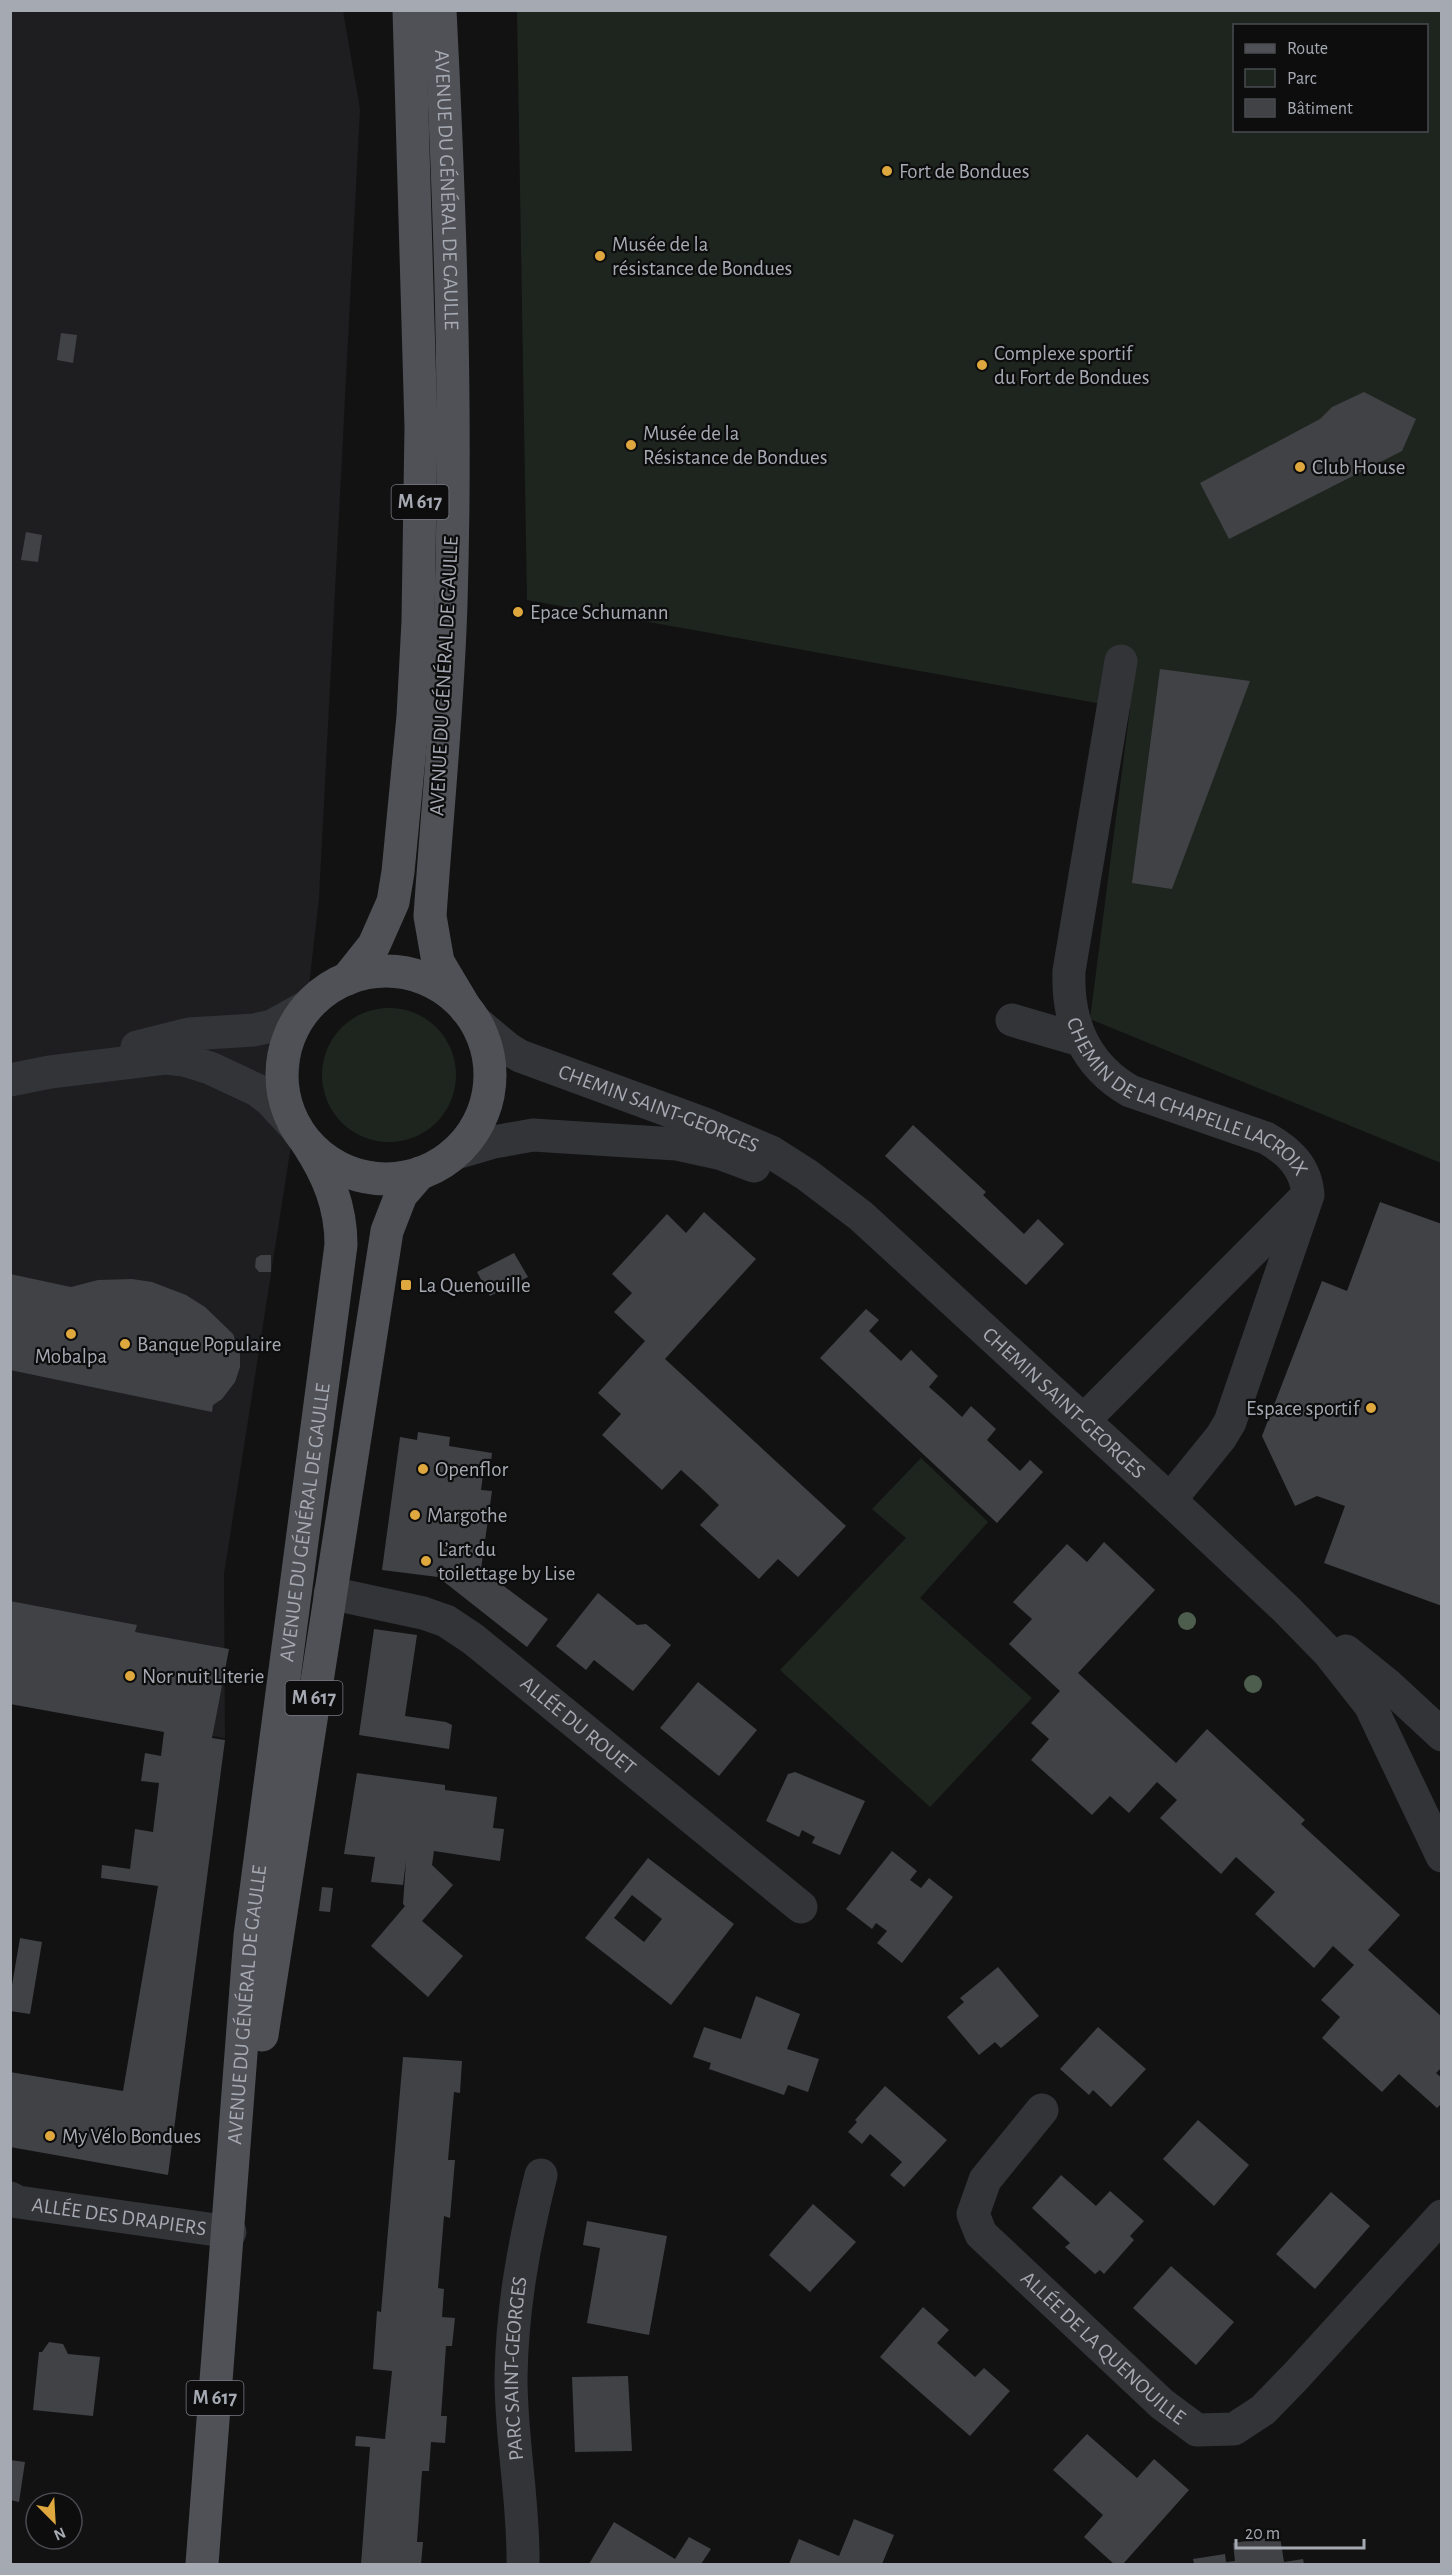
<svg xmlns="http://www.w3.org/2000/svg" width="1452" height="2575" viewBox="0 0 1452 2575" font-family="'Alegreya Sans',sans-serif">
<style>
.built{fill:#1e1e20}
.green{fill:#1e251f;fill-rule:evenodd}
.building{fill:#414246;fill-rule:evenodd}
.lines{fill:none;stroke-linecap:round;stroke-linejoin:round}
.minor{stroke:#333438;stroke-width:33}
.major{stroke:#4f5156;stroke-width:33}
.tree{fill:#4d5e4e}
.poi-dot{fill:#dfa83e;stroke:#0d0d0e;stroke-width:2}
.labels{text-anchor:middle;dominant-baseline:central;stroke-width:4.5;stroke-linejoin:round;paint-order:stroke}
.shield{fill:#0d0d0e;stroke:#777a81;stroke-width:1.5}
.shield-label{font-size:20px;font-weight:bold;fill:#a5a9b2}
.poi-label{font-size:21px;fill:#a5a9b2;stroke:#0d0d0e;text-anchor:start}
.street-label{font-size:21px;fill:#a5a9b2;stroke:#0d0d0e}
</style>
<rect width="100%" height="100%" fill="#121213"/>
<polygon class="built" points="10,11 343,11 360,109 319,898 290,1152 224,1574 225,1738 11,1702"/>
<g class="green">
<path d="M517,11H1441V1163L1090,1019L1130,709L527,600ZM1234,26H1426V130H1234Z"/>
<circle cx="389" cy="1075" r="67"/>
<polygon points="921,1458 988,1522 920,1598 1032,1698 930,1807 780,1670 906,1538 872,1509"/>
</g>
<g class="building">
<polygon points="61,333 77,335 73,363 57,360"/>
<polygon points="1364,392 1416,419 1402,451 1229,539 1200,483 1320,419 1332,407"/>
<polygon points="26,532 42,535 38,562 21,560"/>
<polygon points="1160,669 1250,681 1172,889 1132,883"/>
<polygon points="913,1125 986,1192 983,1195 1024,1234 1038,1219 1064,1244 1026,1285 885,1156"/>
<polygon points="1380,1202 1442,1224 1442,1606 1324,1563 1345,1506 1317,1496 1295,1506 1262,1436 1322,1281 1347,1291"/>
<polygon points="704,1212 756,1259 665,1359 846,1526 798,1577 778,1559 759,1579 700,1525 719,1505 700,1487 681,1470 662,1490 602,1435 621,1414 598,1393 645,1341 614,1312 632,1293 612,1274 667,1214 686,1233"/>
<polygon points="514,1253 528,1277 490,1296 477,1272"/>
<polygon points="261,1255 271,1255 271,1272 259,1272 255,1267 256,1258"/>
<polygon points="10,1274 71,1287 98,1280 132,1279 152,1282 186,1295 205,1307 233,1334 240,1354 240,1367 235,1382 222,1399 213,1405 212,1412 10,1370"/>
<polygon points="866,1309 879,1320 869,1331 901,1361 911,1350 938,1376 929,1387 946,1402 962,1417 971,1406 996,1429 987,1440 1003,1455 1020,1471 1030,1460 1043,1472 997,1523 820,1358"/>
<polygon points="418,1432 450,1437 449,1446 492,1453 490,1469 484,1468 481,1490 492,1491 481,1569 548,1619 527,1647 438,1577 382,1570 400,1437 417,1440"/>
<polygon points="1104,1542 1155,1590 1078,1673 1176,1763 1207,1729 1305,1820 1301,1824 1400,1915 1368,1950 1442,2017 1442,2067 1436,2073 1442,2078 1442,2103 1437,2108 1399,2074 1382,2092 1322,2038 1340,2017 1321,2000 1354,1965 1333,1946 1314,1968 1255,1914 1275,1892 1236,1857 1221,1874 1160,1818 1177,1800 1157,1782 1129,1813 1110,1796 1092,1815 1031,1760 1049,1739 1031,1723 1060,1691 1009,1644 1032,1619 1013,1602 1067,1544 1087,1562"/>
<polygon points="598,1593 637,1625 646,1624 671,1645 633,1691 594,1660 586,1670 556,1646"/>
<polygon points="10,1601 137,1625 135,1632 229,1649 212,1738 225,1740 168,2175 10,2147 10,2072 123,2091 158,1886 101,1878 102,1865 130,1869 135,1829 153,1832 159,1783 141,1781 145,1753 161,1756 164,1732 10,1704"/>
<polygon points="374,1629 417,1635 405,1716 446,1722 452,1725 449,1749 359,1735"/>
<polygon points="698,1682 757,1730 719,1776 660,1728"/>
<polygon points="795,1772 865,1801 840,1855 812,1843 815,1837 802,1830 799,1837 766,1821 788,1774"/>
<polygon points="357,1773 445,1785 445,1790 497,1797 493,1828 504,1829 500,1861 434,1851 432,1865 453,1885 422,1921 463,1956 428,1997 371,1946 405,1906 403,1904 406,1861 403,1885 371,1882 375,1857 344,1854"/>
<polygon points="892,1851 917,1871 910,1880 921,1888 929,1878 953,1897 902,1963 877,1943 887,1931 876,1923 872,1929 846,1909"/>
<path d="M648,1858L734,1924L671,2005L585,1938ZM632,1895L662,1919L644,1942L614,1918Z"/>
<polygon points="322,1887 333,1888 330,1912 319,1911"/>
<polygon points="20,1938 42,1942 30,2014 10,2011 10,1997"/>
<polygon points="998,1967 1039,2016 1001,2048 995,2042 979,2055 947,2017 964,2002 960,1998"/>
<polygon points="756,1996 800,2014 787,2049 819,2059 808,2092 788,2085 784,2095 709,2069 711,2063 693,2057 704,2027 741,2039"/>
<polygon points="1098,2027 1146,2069 1111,2107 1093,2090 1089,2095 1060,2069"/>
<polygon points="403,2057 462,2061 460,2093 454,2092 448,2160 455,2160 450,2218 444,2216 438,2288 444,2289 442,2317 455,2318 452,2346 446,2346 441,2416 447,2416 445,2443 431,2442 429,2471 422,2471 417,2542 423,2542 421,2564 361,2564 370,2447 355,2446 356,2436 385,2439 392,2371 373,2369 377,2311 381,2312"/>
<polygon points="885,2086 947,2140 904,2187 890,2175 902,2162 870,2134 862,2144 848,2132 857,2122 855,2120"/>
<polygon points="1198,2120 1249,2165 1214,2206 1163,2159"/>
<polygon points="1061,2175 1096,2206 1110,2191 1144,2221 1130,2236 1134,2240 1104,2274 1100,2270 1095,2274 1065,2247 1070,2243 1032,2208"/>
<polygon points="1331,2192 1370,2226 1315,2289 1276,2254"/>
<polygon points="813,2204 856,2242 810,2292 769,2255"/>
<polygon points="587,2221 667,2236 649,2335 587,2323 600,2248 583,2245"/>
<polygon points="1171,2266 1234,2322 1196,2365 1133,2308"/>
<polygon points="923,2307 949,2330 937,2343 975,2377 984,2368 1010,2391 970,2436 880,2357"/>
<polygon points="49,2342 63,2344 68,2354 100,2357 93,2416 33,2410 39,2352 42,2352"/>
<polygon points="628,2376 632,2451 575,2452 572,2377"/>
<polygon points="1087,2434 1137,2478 1154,2459 1189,2490 1123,2564 1114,2564 1084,2537 1103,2515 1053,2470"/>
<polygon points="10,2460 25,2462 19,2502 10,2500"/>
<polygon points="854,2519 894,2535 882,2564 789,2564 799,2539 839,2556"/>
<polygon points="614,2522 675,2559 689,2537 711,2549 701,2564 589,2564"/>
<polygon points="1280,2536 1284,2562 1303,2559 1304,2564 1194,2564 1193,2559 1225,2554 1226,2562 1235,2561 1233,2543"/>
</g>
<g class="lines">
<g class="minor">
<path id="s1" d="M1121,661L1069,971C1067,1022 1085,1065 1130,1091L1266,1138C1289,1151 1306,1167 1308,1195L1230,1422L1221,1437L1170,1500"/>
<polyline points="1012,1020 1080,1040"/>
<path id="s2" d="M476,1022L507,1048L520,1056L705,1124L771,1152L807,1175L861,1216L1170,1500L1286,1609L1329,1653L1370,1705L1442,1856"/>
<polyline points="137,1047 189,1034 254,1030 272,1026 308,1006"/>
<polyline points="10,1080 50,1072 165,1058 184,1060 210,1068 257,1090 270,1100 297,1129"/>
<polyline points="453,1154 494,1142 533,1135 676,1144 722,1154 754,1166"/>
<polyline points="1084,1420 1302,1201"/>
<path id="s3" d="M330,1593L423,1613L446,1621L473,1639L801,1907"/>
<polyline points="1346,1651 1388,1685 1442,1735"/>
<path id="s4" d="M1042,2110L985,2180L973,2214L981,2234L1162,2404L1197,2430L1234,2429L1263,2410L1296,2376L1442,2216"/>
<path id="s5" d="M10,2198L18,2202L230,2232"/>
<path id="s6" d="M523,2564C524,2502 511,2440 511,2378C512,2308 524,2243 541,2175"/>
</g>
<g class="major">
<path id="s7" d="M440,10C450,207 457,406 451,603C448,707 437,812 430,916L438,962L466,1009"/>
<circle cx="386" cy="1075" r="104"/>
<polyline points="347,979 374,945 393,902 398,872 413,716 418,621 421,427 409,10"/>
<polyline points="262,2035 387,1231 401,1195 420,1173"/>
<path id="s8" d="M202,2564L250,1936L341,1245C341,1206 328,1175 307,1143"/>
</g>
</g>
<g class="tree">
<circle cx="1187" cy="1621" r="9"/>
<circle cx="1253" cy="1684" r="9"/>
</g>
<g class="poi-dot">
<circle cx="887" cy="171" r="6"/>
<circle cx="600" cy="256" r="6"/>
<circle cx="982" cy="365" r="6"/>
<circle cx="631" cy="445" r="6"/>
<circle cx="1300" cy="467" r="6"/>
<circle cx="518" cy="612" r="6"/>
<rect x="400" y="1279" width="12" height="12" rx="3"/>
<circle cx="71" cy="1334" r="6"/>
<circle cx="125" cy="1344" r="6"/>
<circle cx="1371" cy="1408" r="6"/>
<circle cx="423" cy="1469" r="6"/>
<circle cx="415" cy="1515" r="6"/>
<circle cx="426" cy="1561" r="6"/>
<circle cx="130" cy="1676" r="6"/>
<circle cx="50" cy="2136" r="6"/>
</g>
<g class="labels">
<g class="shield">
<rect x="391.5" y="485" width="57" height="34" rx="4.5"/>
<rect x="285.5" y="1681" width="57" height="34" rx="4.5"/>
<rect x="186.5" y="2381" width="57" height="34" rx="4.5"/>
</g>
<g class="shield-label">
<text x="420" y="502">M 617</text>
<text x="314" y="1698">M 617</text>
<text x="215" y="2398">M 617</text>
</g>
<g class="poi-label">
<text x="899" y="171">Fort de Bondues</text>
<text x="612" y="244">Musée de la<tspan x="612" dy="24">résistance de Bondues</tspan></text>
<text x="994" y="353">Complexe sportif<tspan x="994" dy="24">du Fort de Bondues</tspan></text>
<text x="643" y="433">Musée de la<tspan x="643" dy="24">Résistance de Bondues</tspan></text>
<text x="1312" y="467">Club House</text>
<text x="530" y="612">Epace Schumann</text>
<text x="418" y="1285">La Quenouille</text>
<text x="137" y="1344">Banque Populaire</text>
<text x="71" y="1356" text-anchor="middle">Mobalpa</text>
<text x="1359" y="1408" text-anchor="end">Espace sportif</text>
<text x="435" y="1469">Openflor</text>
<text x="427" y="1515">Margothe</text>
<text x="438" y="1549">L’art du<tspan x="438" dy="24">toilettage by Lise</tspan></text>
<text x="142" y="1676">Nor nuit Literie</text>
<text x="62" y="2136">My Vélo Bondues</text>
</g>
<g class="street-label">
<text stroke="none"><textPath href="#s7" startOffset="180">AVENUE DU GÉNÉRAL DE GAULLE</textPath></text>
<text transform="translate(444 676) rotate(-87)">AVENUE DU GÉNÉRAL DE GAULLE</text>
<text stroke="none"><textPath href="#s1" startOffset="507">CHEMIN DE LA CHAPELLE LACROIX</textPath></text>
<text stroke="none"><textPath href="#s2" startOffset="204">CHEMIN SAINT-GEORGES</textPath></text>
<text stroke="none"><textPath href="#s2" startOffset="711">CHEMIN SAINT-GEORGES</textPath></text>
<text stroke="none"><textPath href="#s8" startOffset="1047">AVENUE DU GÉNÉRAL DE GAULLE</textPath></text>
<text stroke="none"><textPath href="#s3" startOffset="288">ALLÉE DU ROUET</textPath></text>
<text stroke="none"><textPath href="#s8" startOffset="561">AVENUE DU GÉNÉRAL DE GAULLE</textPath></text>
<text stroke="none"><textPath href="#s5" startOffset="111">ALLÉE DES DRAPIERS</textPath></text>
<text stroke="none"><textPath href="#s4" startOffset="315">ALLÉE DE LA QUENOUILLE</textPath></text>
<text stroke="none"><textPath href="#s6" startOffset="196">PARC SAINT-GEORGES</textPath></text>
</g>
</g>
<rect width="1452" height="2575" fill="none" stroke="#a5a9b2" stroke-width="24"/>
<rect x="1233" y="24" width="195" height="108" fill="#0d0d0e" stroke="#4a4b50" stroke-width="1.5"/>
<rect x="1245" y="44" width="30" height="9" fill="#4f5156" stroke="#4a4b50" stroke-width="1.5"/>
<text x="1287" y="54" font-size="18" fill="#a5a9b2">Route</text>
<rect x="1245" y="69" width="30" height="18" fill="#1e251f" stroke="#4a4b50" stroke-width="1.5"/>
<text x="1287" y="84" font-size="18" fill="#a5a9b2">Parc</text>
<rect x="1245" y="99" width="30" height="18" fill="#414246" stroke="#4a4b50" stroke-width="1.5"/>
<text x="1287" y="114" font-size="18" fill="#a5a9b2">Bâtiment</text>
<g transform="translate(54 2521) rotate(156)"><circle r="28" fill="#0d0d0e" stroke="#4a4b50" stroke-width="1.5"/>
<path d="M0-4.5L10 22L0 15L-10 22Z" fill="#dfa83e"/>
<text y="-9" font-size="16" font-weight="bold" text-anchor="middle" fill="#a5a9b2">N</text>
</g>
<path d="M1236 2539v9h128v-9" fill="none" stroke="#a5a9b2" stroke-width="3"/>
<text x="1245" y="2539" font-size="18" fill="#a5a9b2" stroke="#0d0d0e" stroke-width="4.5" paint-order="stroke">20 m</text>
</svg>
